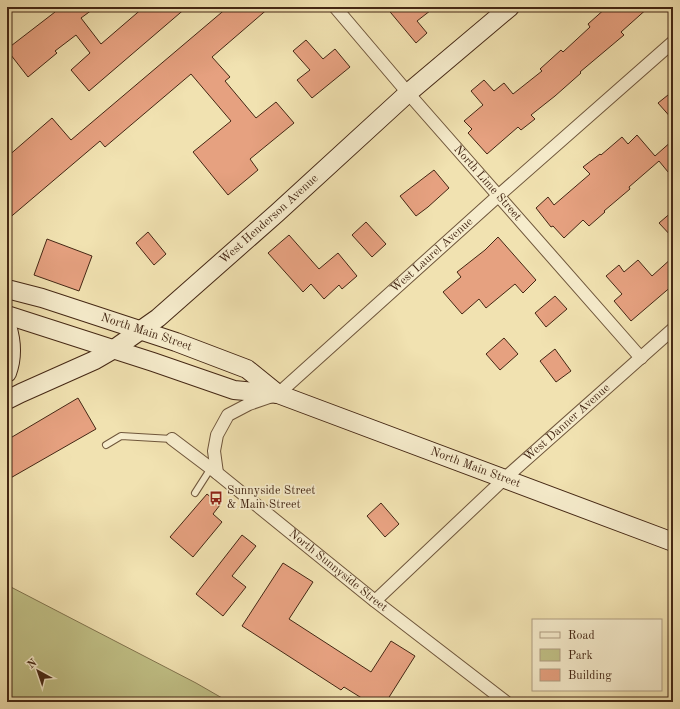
<svg xmlns="http://www.w3.org/2000/svg" width="680" height="709" viewBox="0 0 680 709" font-family="'Old Standard TT',serif">
<style>
.green{fill:#c1c187;stroke:#82744e}
.building{fill:#e6a180;stroke:#442714}
.lines{fill:none;stroke-linecap:round;stroke-linejoin:round}
.service-casing{stroke:#6f563b;stroke-width:8}
.minor-casing{stroke:#6f563b;stroke-width:14}
.secondary-casing{stroke:#442714;stroke-width:20}
.service{stroke:#f6eccc;stroke-width:6}
.minor{stroke:#f6eccc;stroke-width:12}
.secondary{stroke:#f6eccc;stroke-width:18}
.labels{text-anchor:middle;dominant-baseline:central;stroke-width:3.5;stroke-linejoin:round;paint-order:stroke}
.street-label{font-size:12px;fill:#442714;stroke:#f6eccc}
.poi-label{font-size:12px;fill:#442714;stroke:#f6eccc;text-anchor:start}
</style>
<rect width="100%" height="100%" fill="#f1e2b1"/>
<filter id="stains"><feTurbulence type="fractalNoise" baseFrequency=".005" numOctaves="4"/><feColorMatrix values="0 0 0 0 .2 0 0 0 0 .09 0 0 0 0 .02 0 0 0 .5 -.17"/></filter>
<radialGradient id="worn" r=".72"><stop offset=".6" stop-color="#630" stop-opacity="0"/><stop offset="1" stop-color="#630" stop-opacity=".3"/></radialGradient>
<polygon class="green" points="7,585 196,683 229,702 7,702"/>
<g class="building">
<polygon points="51,7 96,7 81,18 101,44 144,7 187,7 89,91 71,70 90,53 76,35 55,51 57,53 28,77 7,50 7,49 55,12"/>
<polygon points="228,7 270,7 212,57 230,77 225,81 256,118 276,102 294,123 250,159 258,170 228,195 193,152 231,121 191,74 105,147 100,141 7,220 7,157 52,118 71,140"/>
<polygon points="386,7 435,7 417,21 427,33 416,43"/>
<polygon points="607,7 649,7 621,32 624,35 580,72 581,73 555,96 531,115 535,119 521,130 518,127 487,154 468,133 472,129 464,121 483,105 471,91 484,80 494,91 504,83 513,94 542,71 540,69 561,50 563,52 590,27 588,24"/>
<polygon points="306,40 323,59 335,49 350,67 312,98 297,80 310,70 293,51"/>
<polygon points="673,91 673,120 658,103"/>
<polygon points="637,135 655,156 673,140 673,178 659,161 629,187 630,189 604,211 605,212 589,226 583,220 564,238 553,226 551,227 536,208 548,197 554,205 590,174 583,167 600,154 601,155 622,137 628,144"/>
<polygon points="434,170 449,188 428,207 416,216 400,196"/>
<polygon points="673,211 673,238 659,223"/>
<polygon points="366,222 386,244 372,257 352,235"/>
<polygon points="148,232 166,254 154,265 136,243"/>
<polygon points="289,235 319,269 338,253 357,276 342,289 339,285 324,299 311,284 303,292 268,253"/>
<polygon points="498,237 536,280 523,293 515,284 486,308 479,299 462,314 443,292 461,277 457,272 485,250"/>
<polygon points="47,239 92,256 79,291 34,275"/>
<polygon points="673,257 673,285 631,321 614,301 622,294 606,276 619,265 624,272 638,260 652,276"/>
<polygon points="555,296 567,309 546,327 535,313"/>
<polygon points="504,338 518,354 500,370 486,354"/>
<polygon points="555,349 571,371 556,382 540,361"/>
<polygon points="78,398 96,429 7,480 7,440"/>
<polygon points="207,494 220,505 213,514 222,522 193,557 170,537"/>
<polygon points="381,503 399,524 385,537 367,516"/>
<polygon points="242,535 256,546 232,576 246,587 223,616 196,594"/>
<polygon points="283,563 313,582 289,619 371,672 391,641 415,656 386,702 368,702 344,687 341,690 242,626"/>
</g>
<g class="lines">
<g class="service-casing">
<g id="service">
<polyline points="106,445 121,436 172,439"/>
<polyline points="195,493 211,468"/>
</g>
</g>
<g class="minor-casing">
<g id="minor">
<path id="s1" d="M335,7L408,93L641,358"/>
<path id="s2" d="M172,439L217,473L375,601L506,702"/>
<path id="s3" d="M217,473L214,451L217,435L228,415L249,404L278,394L498,196L673,42"/>
<path id="s4" d="M375,601L504,479L673,329"/>
</g>
</g>
<g class="secondary-casing">
<g id="secondary">
<path id="s5" d="M7,289L42,298L176,342L247,369L278,394"/>
<path id="s6" d="M7,315L153,362L234,390L278,394L673,542"/>
<path d="M7,326C12,342 13,357 7,373"/>
<path id="s7" d="M7,400L21,393L95,360L114,349L158,318L277,213L408,93L510,7"/>
</g>
</g>
<use href="#service" class="service"/>
<use href="#minor" class="minor"/>
<use href="#secondary" class="secondary"/>
</g>
<defs>
<g id="bus-bare" transform="scale(1.08)"><path d="M-5-6H5V4H4V6H2V4H-2V6H-4V4H-5ZM-3.5-4V0h7V-4ZM-3.5 1.2v1.5H-2V1.2ZM2 1.2v1.5H3.5V1.2Z" fill="#8f2418" stroke="#f6eccc" stroke-width="2.5" paint-order="stroke"/></g>
</defs>
<g fill-rule="evenodd">
<use href="#bus-bare" x="216" y="498"/>
</g>
<g class="labels">
<g class="street-label">
<text stroke="none"><textPath href="#s1" startOffset="233">North Lime Street</textPath></text>
<text stroke="none"><textPath href="#s7" startOffset="321">West Henderson Avenue</textPath></text>
<text stroke="none"><textPath href="#s3" startOffset="323">West Laurel Avenue</textPath></text>
<text stroke="none"><textPath href="#s5" startOffset="146">North Main Street</textPath></text>
<text stroke="none"><textPath href="#s4" startOffset="262">West Danner Avenue</textPath></text>
<text stroke="none"><textPath href="#s6" startOffset="494">North Main Street</textPath></text>
<text stroke="none"><textPath href="#s2" startOffset="212">North Sunnyside Street</textPath></text>
</g>
<g class="poi-label">
<text x="227" y="491">Sunnyside Street<tspan x="227" dy="14">&amp; Main Street</tspan></text>
</g>
</g>
<rect width="680" height="709" fill="none" stroke="#f1e2b1" stroke-width="24"/>
<rect x="8" y="8" width="664" height="693" fill="none" stroke="#442714" stroke-width="2"/>
<rect x="12" y="12" width="656" height="685" fill="none" stroke="#442714"/>
<rect x="532" y="619" width="130" height="72" fill="#f6eccc" stroke="#af9d82"/>
<rect x="540" y="632" width="20" height="6" fill="#f6eccc" stroke="#af9d82"/>
<text x="568" y="639" font-size="12" fill="#442714">Road</text>
<rect x="540" y="649" width="20" height="12" fill="#c1c187" stroke="#af9d82"/>
<text x="568" y="659" font-size="12" fill="#442714">Park</text>
<rect x="540" y="669" width="20" height="12" fill="#e6a180" stroke="#af9d82"/>
<text x="568" y="679" font-size="12" fill="#442714">Building</text>
<g transform="translate(38 671) rotate(320)" stroke="#f6eccc" stroke-width="3" paint-order="stroke">
<path d="M0-3L7 15L0 10L-7 15Z" fill="#442714"/>
<text y="-6" font-size="11" font-weight="bold" text-anchor="middle" fill="#442714">N</text>
</g>
<rect width="100%" height="100%" filter="url(#stains)"/>
<rect width="100%" height="100%" fill="url(#worn)"/>
</svg>
